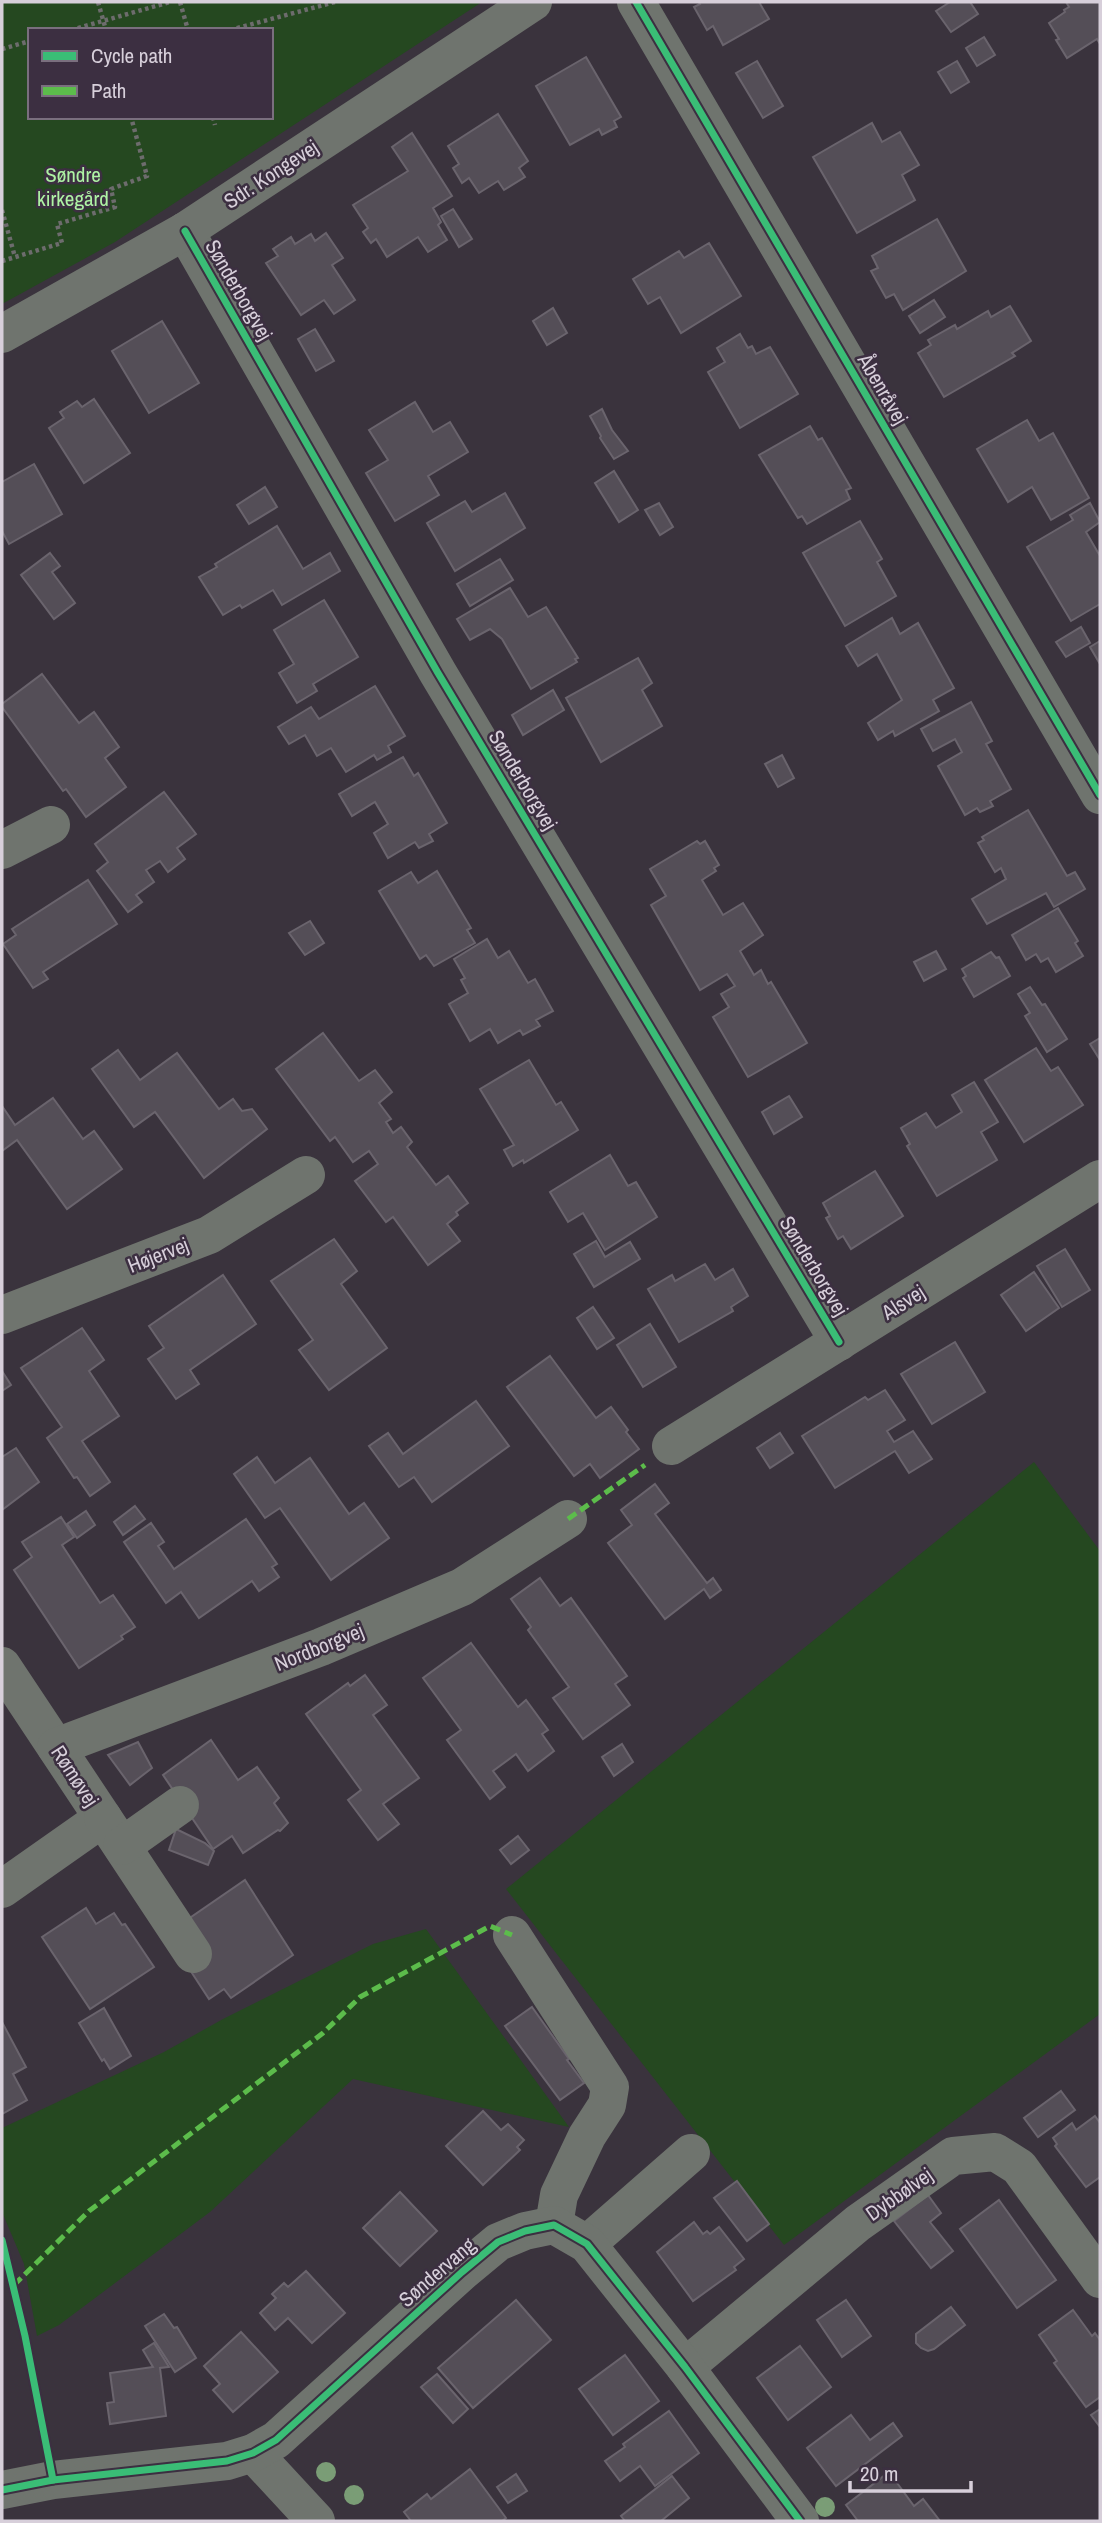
<svg xmlns="http://www.w3.org/2000/svg" width="1102" height="2523" viewBox="0 0 1102 2523" font-family="'Archivo Narrow',sans-serif">
<style>
.green{fill:#254820;fill-rule:evenodd}
.building{fill:#544e57;stroke:#6a646d;stroke-width:2}
.lines{fill:none;stroke-linecap:round;stroke-linejoin:round}
.path{stroke:#6d6c6d;stroke-width:4.5;stroke-dasharray:3.5 3.5;stroke-linecap:butt}
.minor{stroke:#6f746e;stroke-width:38}
.quiet{stroke:#5cbc4b;stroke-width:5;stroke-dasharray:10 5;stroke-linecap:butt}
.cycleway-casing{stroke:#3c2f41;stroke-width:11}
.cycleway{stroke:#3abd76;stroke-width:7}
.tree{fill:#7a9d76}
.labels{text-anchor:middle;dominant-baseline:central;stroke-width:5;stroke-linejoin:round;paint-order:stroke}
.park-label{font-size:21px;fill:#aef3a4;stroke:#3c2f41}
.street-label{font-size:21px;fill:#d7cfda;stroke:#3c2f41}
</style>
<rect width="100%" height="100%" fill="#3a333d"/>
<g class="green">
<path d="M2,2H482L115,242L2,304ZM30,30H271V117H30Z"/>
<polygon points="1034,1462 1100,1551 1100,2014 784,2245 506,1889"/>
<polygon points="426,1929 569,2127 353,2079 210,2212 59,2325 37,2336 24,2264 2,2212 2,2128 164,2052 223,2019 373,1944"/>
</g>
<g class="building">
<polygon points="699,2 759,2 769,19 723,45 713,26 707,30 694,7 700,4"/>
<polygon points="950,2 970,2 978,14 951,32 936,11"/>
<polygon points="1066,2 1100,2 1100,44 1097,39 1067,58 1056,40 1059,39 1049,23 1065,12 1064,10 1069,7"/>
<polygon points="984,37 995,55 977,66 966,48"/>
<polygon points="586,57 621,117 614,121 617,127 602,135 599,129 570,145 536,86"/>
<polygon points="757,61 783,106 763,118 736,73"/>
<polygon points="957,61 969,82 951,93 938,72"/>
<polygon points="498,114 528,161 519,168 525,177 504,190 498,181 479,193 469,178 462,183 453,168 459,164 448,146"/>
<polygon points="872,123 882,142 900,132 919,165 902,175 915,200 857,233 813,157"/>
<polygon points="412,133 452,196 433,208 441,222 438,225 447,240 428,252 418,237 387,257 376,239 371,243 363,232 368,228 353,205 408,171 392,147"/>
<polygon points="453,209 472,239 459,247 441,216"/>
<polygon points="937,219 966,271 903,310 894,294 886,298 871,271 878,268 872,256"/>
<polygon points="326,233 343,258 332,265 355,300 334,314 324,300 301,315 266,263 278,256 273,249 291,237 295,244 311,234 315,241"/>
<polygon points="709,243 741,296 681,333 660,297 648,304 633,279 679,251 684,258"/>
<polygon points="934,300 945,317 920,333 909,316"/>
<polygon points="1010,306 1031,341 1012,353 1015,356 944,397 918,353 931,345 928,340 955,325 957,329 988,311 991,317"/>
<polygon points="553,308 567,333 547,345 533,321"/>
<polygon points="162,321 199,383 149,413 112,351"/>
<polygon points="315,329 334,361 316,371 298,339"/>
<polygon points="740,334 748,348 752,346 756,354 770,347 798,394 740,428 708,372 725,362 717,348"/>
<polygon points="94,399 130,453 84,483 49,428 64,418 60,412 77,401 82,407"/>
<polygon points="415,402 433,432 450,422 468,452 428,476 439,495 395,521 366,473 388,460 369,430"/>
<polygon points="602,409 612,430 628,451 614,459 600,438 601,436 590,416"/>
<polygon points="1027,420 1039,441 1053,433 1089,498 1051,520 1032,487 1008,502 977,449"/>
<polygon points="810,426 818,440 822,438 851,488 846,490 850,499 807,524 802,516 798,518 759,455"/>
<polygon points="34,464 62,514 9,544 2,531 2,482"/>
<polygon points="614,471 638,510 619,522 595,483"/>
<polygon points="265,487 277,507 249,524 237,505"/>
<polygon points="505,493 525,528 455,571 427,523 465,501 472,512"/>
<polygon points="659,503 673,527 660,535 645,510"/>
<polygon points="1090,503 1100,522 1086,532 1100,556 1100,604 1071,621 1027,547 1073,520 1070,515"/>
<polygon points="860,521 882,559 877,562 896,596 845,626 803,553"/>
<polygon points="277,526 303,569 330,553 340,571 282,605 273,590 242,608 240,605 223,615 199,577 217,567 215,564"/>
<polygon points="50,553 60,566 52,572 75,603 54,619 21,575"/>
<polygon points="500,559 513,580 470,606 457,584"/>
<polygon points="510,588 528,617 546,607 578,658 575,659 577,662 531,689 502,639 490,629 470,640 457,619"/>
<polygon points="324,600 358,657 313,684 317,691 297,703 279,673 294,664 274,630"/>
<polygon points="892,618 900,634 918,623 954,688 933,700 939,711 895,736 893,731 878,740 868,723 902,700 877,654 858,666 846,646"/>
<polygon points="1081,627 1090,643 1066,657 1056,642"/>
<polygon points="1100,641 1100,664 1090,647"/>
<polygon points="638,658 652,683 642,690 662,726 601,762 566,698"/>
<polygon points="42,674 79,723 94,712 119,747 105,758 126,787 86,817 66,789 63,791 2,707 2,704"/>
<polygon points="375,686 405,736 388,746 391,752 377,760 374,755 346,772 331,748 317,756 305,735 289,744 278,727 311,707 319,719"/>
<polygon points="553,690 564,710 523,735 512,715"/>
<polygon points="971,702 992,741 986,744 1011,789 990,801 993,806 980,812 977,808 965,815 938,766 962,752 955,739 933,751 921,729"/>
<polygon points="782,755 794,778 778,787 765,764"/>
<polygon points="403,757 414,776 418,773 447,823 429,834 433,841 419,848 415,842 388,858 374,833 388,824 375,802 352,816 339,794"/>
<polygon points="164,792 196,834 177,848 185,859 168,872 160,861 146,870 154,882 136,895 142,902 128,912 97,871 108,862 95,844"/>
<polygon points="1028,810 1067,876 1075,872 1085,889 1054,907 1046,893 987,924 972,899 1006,879 1001,868 995,872 978,843 984,840 982,837"/>
<polygon points="697,841 700,844 705,841 719,865 714,868 716,871 702,880 723,915 743,903 763,935 740,951 754,975 761,970 768,984 771,982 807,1043 748,1077 713,1017 729,1007 721,994 735,986 727,974 700,990 651,905 666,896 650,869"/>
<polygon points="437,871 471,928 467,930 475,943 434,966 426,955 420,959 379,891 411,872 418,883"/>
<polygon points="88,880 117,924 43,972 48,979 33,988 3,944 16,935 12,929"/>
<polygon points="1058,908 1078,941 1075,943 1083,956 1056,972 1048,958 1041,962 1036,954 1026,960 1012,935"/>
<polygon points="310,921 324,943 305,955 289,933"/>
<polygon points="487,939 498,958 509,951 528,983 535,979 553,1011 536,1020 540,1026 523,1035 520,1030 498,1043 490,1029 470,1041 449,1004 468,993 461,980 465,978 454,959"/>
<polygon points="936,951 946,969 924,981 914,962"/>
<polygon points="991,952 996,958 999,957 1010,976 974,997 963,978 966,976 962,969"/>
<polygon points="1030,987 1042,1005 1045,1004 1067,1039 1047,1052 1025,1016 1030,1013 1018,994"/>
<polygon points="323,1033 359,1081 375,1070 392,1092 379,1103 391,1119 386,1122 393,1133 401,1127 412,1142 407,1147 436,1185 448,1176 468,1203 456,1212 458,1215 447,1224 460,1241 428,1265 393,1217 386,1222 355,1181 378,1164 369,1151 353,1162 335,1137 330,1141 276,1069"/>
<polygon points="1100,1038 1100,1060 1090,1044"/>
<polygon points="1036,1048 1051,1071 1058,1067 1083,1105 1024,1142 985,1080"/>
<polygon points="118,1050 140,1080 177,1053 219,1109 233,1099 242,1111 252,1109 267,1129 204,1178 155,1112 134,1127 92,1069"/>
<polygon points="529,1060 556,1105 561,1102 578,1130 524,1163 523,1160 513,1166 504,1150 514,1145 480,1089"/>
<polygon points="974,1082 998,1122 981,1132 997,1160 937,1196 907,1146 910,1144 901,1128 926,1113 936,1128 962,1112 952,1095"/>
<polygon points="789,1096 802,1117 774,1134 762,1112"/>
<polygon points="53,1098 83,1139 94,1131 122,1169 67,1209 17,1140 2,1151 2,1106 15,1125"/>
<polygon points="610,1155 628,1186 636,1182 657,1217 605,1250 583,1213 568,1222 550,1192"/>
<polygon points="875,1171 903,1216 851,1249 843,1236 838,1239 826,1218 830,1216 823,1203"/>
<polygon points="334,1239 357,1271 341,1284 387,1348 329,1390 299,1350 313,1340 271,1281"/>
<polygon points="596,1241 605,1257 630,1242 640,1259 594,1287 574,1254"/>
<polygon points="1065,1249 1090,1290 1062,1307 1037,1266"/>
<polygon points="705,1264 715,1280 733,1269 748,1296 731,1307 733,1311 679,1342 648,1289 672,1275 675,1281"/>
<polygon points="1034,1272 1059,1308 1026,1331 1001,1295"/>
<polygon points="223,1275 256,1324 190,1370 199,1384 176,1399 148,1359 164,1348 149,1326"/>
<polygon points="593,1307 614,1338 597,1349 577,1318"/>
<polygon points="650,1324 676,1367 643,1387 617,1345"/>
<polygon points="82,1328 104,1360 89,1371 119,1416 82,1441 110,1482 90,1496 77,1477 74,1478 47,1438 62,1427 21,1368"/>
<polygon points="955,1342 985,1392 932,1424 901,1374"/>
<polygon points="550,1356 596,1418 611,1407 628,1430 626,1432 639,1449 600,1478 590,1464 574,1476 507,1387"/>
<polygon points="2,1371 11,1385 2,1391"/>
<polygon points="885,1390 905,1420 887,1431 894,1442 913,1431 932,1459 909,1473 895,1451 835,1488 802,1436 865,1397 868,1400"/>
<polygon points="476,1401 509,1446 432,1502 414,1477 399,1487 369,1446 388,1433 403,1454"/>
<polygon points="780,1433 793,1453 770,1468 757,1448"/>
<polygon points="16,1448 39,1482 2,1510 2,1457"/>
<polygon points="257,1457 275,1483 310,1458 349,1514 364,1503 389,1538 331,1580 280,1508 265,1518 234,1474"/>
<polygon points="655,1484 669,1503 655,1514 707,1583 713,1578 721,1590 710,1598 704,1589 665,1619 608,1543 632,1525 621,1510"/>
<polygon points="135,1506 145,1519 123,1535 114,1522"/>
<polygon points="86,1511 95,1525 77,1538 67,1524"/>
<polygon points="61,1517 74,1537 62,1545 100,1603 113,1595 135,1627 121,1636 123,1639 79,1668 14,1570 32,1557 22,1542"/>
<polygon points="246,1519 277,1564 272,1567 279,1577 259,1591 252,1581 199,1618 181,1592 166,1603 124,1542 151,1523 164,1542 158,1546 174,1569"/>
<polygon points="540,1578 560,1606 571,1598 627,1676 615,1684 630,1705 583,1739 553,1698 569,1687 528,1630 531,1627 511,1599"/>
<polygon points="471,1643 518,1707 526,1700 548,1730 542,1734 554,1751 528,1771 516,1754 493,1771 505,1787 490,1799 447,1740 461,1730 423,1678"/>
<polygon points="365,1675 387,1705 373,1715 419,1778 383,1804 399,1824 378,1840 348,1800 361,1790 306,1714 348,1683 350,1686"/>
<polygon points="211,1740 238,1780 257,1767 279,1798 274,1803 288,1823 280,1831 278,1830 243,1853 232,1836 213,1849 163,1775"/>
<polygon points="138,1742 152,1768 130,1785 108,1755"/>
<polygon points="622,1744 633,1762 614,1776 602,1757"/>
<polygon points="176,1829 205,1843 214,1851 208,1865 169,1850"/>
<polygon points="518,1836 529,1850 511,1864 500,1850"/>
<polygon points="245,1880 293,1955 231,1998 224,1989 209,1999 188,1967 181,1924"/>
<polygon points="86,1908 96,1924 114,1913 122,1925 125,1924 154,1967 90,2009 42,1937"/>
<polygon points="532,2007 569,2059 567,2060 584,2083 560,2100 505,2026"/>
<polygon points="104,2008 131,2056 110,2069 104,2059 102,2061 79,2023"/>
<polygon points="2,2022 26,2067 13,2074 27,2100 2,2114"/>
<polygon points="1061,2091 1075,2110 1038,2137 1024,2118"/>
<polygon points="483,2111 501,2130 508,2124 524,2140 517,2147 520,2150 483,2185 446,2146"/>
<polygon points="1095,2116 1100,2123 1100,2177 1086,2187 1055,2146 1057,2144 1053,2138 1072,2123 1076,2130"/>
<polygon points="737,2181 769,2224 747,2241 714,2198"/>
<polygon points="400,2192 437,2231 400,2266 363,2228"/>
<polygon points="928,2195 941,2213 930,2222 953,2251 931,2268 894,2221"/>
<polygon points="999,2200 1056,2280 1017,2308 960,2229"/>
<polygon points="694,2222 703,2234 707,2231 710,2234 719,2227 744,2259 734,2267 736,2270 693,2301 657,2252"/>
<polygon points="306,2271 345,2313 312,2343 288,2318 275,2330 260,2313 276,2298 272,2294 284,2283 288,2287"/>
<polygon points="516,2300 551,2340 473,2408 438,2368"/>
<polygon points="846,2300 871,2336 842,2357 817,2320"/>
<polygon points="951,2307 965,2325 934,2349 928,2351 921,2348 916,2343 916,2334"/>
<polygon points="1073,2310 1092,2336 1095,2333 1100,2340 1100,2397 1086,2407 1054,2363 1057,2361 1039,2335"/>
<polygon points="164,2314 174,2328 177,2327 196,2358 175,2372 145,2326"/>
<polygon points="241,2332 278,2372 233,2412 213,2390 220,2384 204,2366"/>
<polygon points="154,2343 169,2367 160,2368 166,2416 110,2424 107,2403 114,2402 110,2373 153,2367 143,2350"/>
<polygon points="800,2346 831,2387 788,2420 757,2378"/>
<polygon points="625,2355 659,2401 613,2435 579,2389"/>
<polygon points="437,2374 468,2409 453,2423 421,2387"/>
<polygon points="1100,2409 1100,2427 1091,2415"/>
<polygon points="669,2411 699,2453 655,2486 640,2466 620,2481 605,2461 625,2447 623,2444"/>
<polygon points="851,2415 870,2440 893,2423 902,2436 836,2486 807,2448"/>
<polygon points="470,2469 506,2518 502,2521 411,2521 404,2512 427,2494 431,2499"/>
<polygon points="889,2472 914,2506 923,2499 940,2521 858,2521 846,2505"/>
<polygon points="516,2474 527,2491 508,2503 497,2487"/>
<polygon points="672,2476 689,2498 661,2521 625,2521 621,2516"/>
</g>
<g class="lines">
<g class="path">
<polyline points="98,2 106,30"/>
<polyline points="180,2 188,30"/>
<polyline points="71,30 170,2"/>
<polyline points="230,30 335,2"/>
<polyline points="2,49 30,41"/>
<polyline points="213,117 215,125"/>
<polyline points="2,210 15,257"/>
<polyline points="2,261 62,243 57,224 115,207 111,189 147,176 131,117"/>
<polyline points="25,2336 31,2362"/>
</g>
<g class="minor">
<polyline points="636,2 1100,795"/>
<polyline points="185,231 438,673 839,1342"/>
<polyline points="2,334 185,231 533,2"/>
<polyline points="2,850 51,825"/>
<polyline points="2,1315 209,1235 306,1175"/>
<polyline points="671,1446 1100,1179"/>
<polyline points="2,1666 103,1818 2,1889"/>
<polyline points="56,1747 321,1647 462,1587 568,1519"/>
<polyline points="103,1818 193,1954"/>
<polyline points="122,1846 180,1805"/>
<polyline points="512,1935 610,2087 607,2105 587,2136 559,2195 554,2225"/>
<polyline points="587,2244 691,2153"/>
<polyline points="685,2367 858,2223 953,2156 995,2152 1019,2167 1100,2279"/>
<polyline points="253,2453 316,2521"/>
<polyline points="2,2490 53,2480 227,2461 253,2453 276,2440 462,2272 498,2242 525,2231 554,2225 587,2244 685,2367 800,2521"/>
</g>
<g class="quiet">
<polyline points="568,1519 645,1465"/>
<polyline points="14,2285 89,2211 323,2033 360,1997 490,1926 512,1935"/>
</g>
<g class="cycleway-casing">
<g id="cycleway">
<polyline points="636,2 1100,795"/>
<polyline points="185,231 438,673 839,1342"/>
<polyline points="2,2240 25,2336 53,2480"/>
<polyline points="2,2490 53,2480 227,2461 253,2453 276,2440 462,2272 498,2242 525,2231 554,2225 587,2244 685,2367 800,2521"/>
</g>
</g>
<use href="#cycleway" class="cycleway"/>
</g>
<g class="tree">
<circle cx="326" cy="2472" r="10"/>
<circle cx="354" cy="2495" r="10"/>
<circle cx="825" cy="2507" r="10"/>
</g>
<g class="labels">
<g class="park-label">
<text x="73" y="174">Søndre<tspan x="73" dy="24">kirkegård</tspan></text>
</g>
<g class="street-label">
<text transform="translate(271 174) rotate(-33)">Sdr. Kongevej</text>
<text transform="translate(239 290) rotate(60)">Sønderborgvej</text>
<text transform="translate(883 389) rotate(60)">Åbenråvej</text>
<text transform="translate(523 780) rotate(59)">Sønderborgvej</text>
<text transform="translate(158 1255) rotate(-21)">Højervej</text>
<text transform="translate(814 1266) rotate(59)">Sønderborgvej</text>
<text transform="translate(903 1302) rotate(-32)">Alsvej</text>
<text transform="translate(319 1647) rotate(-22)">Nordborgvej</text>
<text transform="translate(75 1776) rotate(57)">Rømøvej</text>
<text transform="translate(899 2194) rotate(-35)">Dybbølvej</text>
<text transform="translate(437 2272) rotate(-41)">Søndervang</text>
</g>
</g>
<rect width="1102" height="2523" fill="none" stroke="#d7cfda" stroke-width="7"/>
<rect x="28" y="28" width="245" height="91" fill="#3c2f41" stroke="#7a6f7e" stroke-width="2"/>
<rect x="42" y="51" width="35" height="10" fill="#3abd76" stroke="#7a6f7e" stroke-width="2"/>
<text x="91" y="63" font-size="21" fill="#d7cfda">Cycle path</text>
<rect x="42" y="86" width="35" height="10" fill="#5cbc4b" stroke="#7a6f7e" stroke-width="2"/>
<text x="91" y="98" font-size="21" fill="#d7cfda">Path</text>
<path d="M850 2481v10h121v-10" fill="none" stroke="#d7cfda" stroke-width="3.5"/>
<text x="860" y="2481" font-size="21" fill="#d7cfda" stroke="#3c2f41" stroke-width="5" paint-order="stroke">20 m</text>
</svg>
